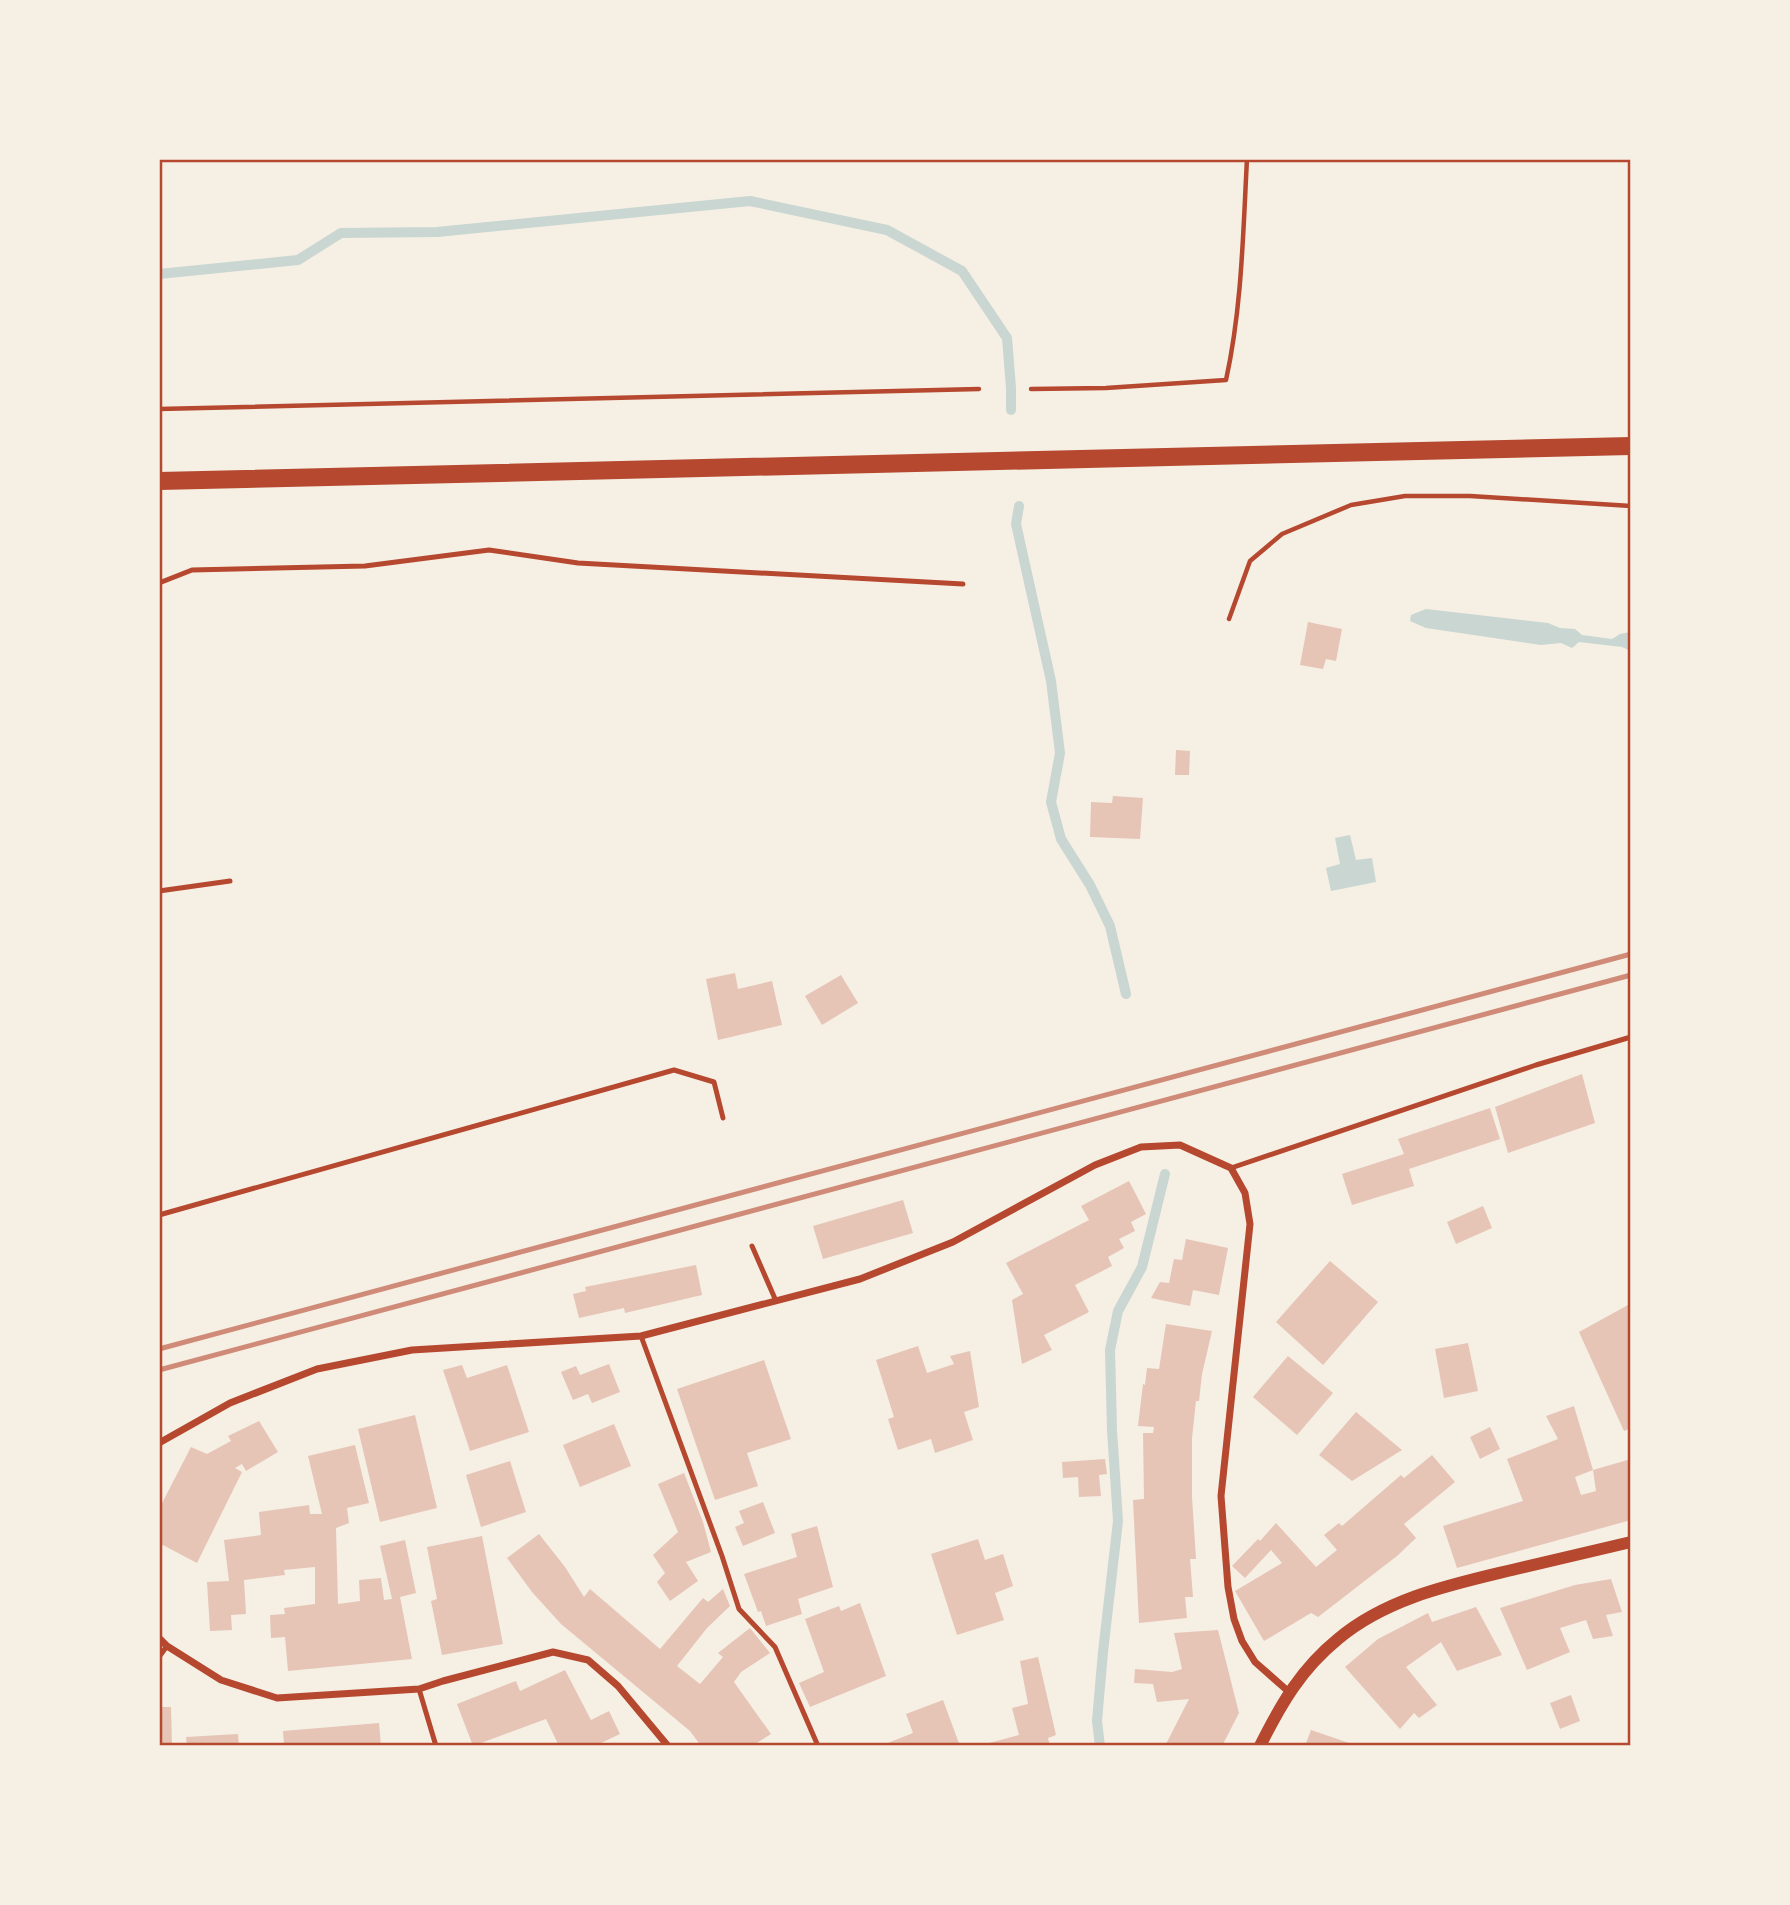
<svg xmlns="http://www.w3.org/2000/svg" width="1790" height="1905" viewBox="0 0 1790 1905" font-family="Roboto,sans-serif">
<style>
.water{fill:#c9d6d2}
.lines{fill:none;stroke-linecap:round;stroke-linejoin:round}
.stream{stroke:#c9d6d2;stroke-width:10}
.building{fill:#e6c5b7}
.path{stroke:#b5482f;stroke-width:4.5}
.service{stroke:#b5482f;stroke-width:5}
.minor{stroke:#b5482f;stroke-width:7}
.tertiary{stroke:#b5482f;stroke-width:12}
.primary{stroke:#b5482f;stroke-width:18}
.rail{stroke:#cf8b77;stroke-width:5}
.neatline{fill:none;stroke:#b5482f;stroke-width:2.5}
</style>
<rect width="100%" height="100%" fill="#f6efe4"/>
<g class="water">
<polygon points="1426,609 1548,623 1560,628 1575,629 1582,635 1612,639 1620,634 1631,632 1631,651 1622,647 1579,642 1572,648 1561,643 1541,645 1426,628 1410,621 1411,615"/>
<polygon points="1350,835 1356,860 1372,858 1376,882 1331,891 1326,868 1340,864 1335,838"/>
</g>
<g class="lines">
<g class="stream">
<polyline points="159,274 298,260 341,233 437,232 750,201 887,230 962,271 1007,338 1011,388 1011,410"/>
<polyline points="1019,506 1016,524 1051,681 1060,753 1051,802 1061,839 1090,885 1110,926 1126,994"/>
<polyline points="1100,1746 1097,1721 1103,1652 1118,1521 1112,1430 1110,1350 1118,1311 1142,1267 1165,1174"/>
</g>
</g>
<g class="building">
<polygon points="1308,622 1342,629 1336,661 1326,659 1323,669 1300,665"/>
<polygon points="1176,750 1190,751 1189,775 1175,775"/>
<polygon points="1113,796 1143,798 1140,839 1090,837 1091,802 1112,803"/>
<polygon points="735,973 738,989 772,981 782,1025 718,1040 706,979"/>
<polygon points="841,975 858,1003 822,1025 805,996"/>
<polygon points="1582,1074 1595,1123 1508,1153 1495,1107"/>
<polygon points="1490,1108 1500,1139 1409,1169 1414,1186 1352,1205 1342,1174 1404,1154 1398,1139"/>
<polygon points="1129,1181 1146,1214 1131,1222 1135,1231 1119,1239 1124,1248 1108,1257 1112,1266 1075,1285 1089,1312 1044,1335 1052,1350 1022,1364 1012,1300 1023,1294 1006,1263 1089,1220 1081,1206"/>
<polygon points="903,1200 913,1233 823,1259 813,1226"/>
<polygon points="1483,1206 1492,1228 1456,1244 1447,1222"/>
<polygon points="1186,1239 1228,1248 1219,1295 1193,1290 1190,1306 1151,1298 1160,1282 1169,1283 1174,1259 1182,1260"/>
<polygon points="1330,1261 1378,1302 1323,1365 1276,1322"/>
<polygon points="696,1265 702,1295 625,1313 624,1308 579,1318 573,1294 586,1291 585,1287"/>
<polygon points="1628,1305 1631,1311 1631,1428 1624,1431 1579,1332"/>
<polygon points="1166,1324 1212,1331 1202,1374 1199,1401 1196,1401 1192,1438 1192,1497 1196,1559 1190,1559 1193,1597 1185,1597 1187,1618 1139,1623 1133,1500 1144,1499 1143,1433 1153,1433 1154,1427 1138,1426 1143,1384 1145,1385 1147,1368 1159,1369"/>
<polygon points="1468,1343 1478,1391 1444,1398 1435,1349"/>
<polygon points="918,1346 927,1373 954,1364 950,1356 970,1351 979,1407 964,1412 973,1440 935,1453 931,1439 898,1450 888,1419 894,1417 876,1360"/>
<polygon points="1288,1356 1333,1393 1297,1435 1253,1397"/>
<polygon points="764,1360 791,1439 747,1453 758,1486 715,1500 677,1389"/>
<polygon points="609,1364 620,1392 592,1403 588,1394 573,1400 561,1372 576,1366 580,1375"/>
<polygon points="462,1365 467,1378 507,1365 529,1432 470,1451 443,1370"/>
<polygon points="1574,1406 1593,1470 1575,1477 1581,1495 1596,1491 1593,1470 1631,1459 1631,1520 1457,1568 1443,1526 1523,1501 1507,1459 1558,1439 1546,1416"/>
<polygon points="1356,1412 1402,1450 1352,1481 1319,1455"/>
<polygon points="415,1415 437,1508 380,1522 358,1429"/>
<polygon points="259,1421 278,1452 246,1471 242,1464 235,1468 242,1472 197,1563 159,1543 159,1509 191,1447 207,1454 231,1441 228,1436"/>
<polygon points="614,1424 631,1466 580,1487 563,1445"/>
<polygon points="1490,1427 1500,1449 1480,1459 1470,1437"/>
<polygon points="355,1445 369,1503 347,1508 349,1523 336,1528 338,1604 360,1601 359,1580 381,1578 384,1600 392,1599 380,1546 405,1540 416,1593 400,1597 412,1659 288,1671 285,1637 271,1638 270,1615 285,1614 284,1608 315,1604 315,1567 284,1570 285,1575 244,1580 246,1614 231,1615 232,1630 210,1631 207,1582 229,1581 224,1540 261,1535 259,1512 309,1505 310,1514 322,1514 308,1456"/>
<polygon points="1432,1455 1455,1482 1404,1524 1416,1538 1397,1556 1318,1617 1311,1613 1264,1641 1235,1591 1282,1563 1271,1550 1245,1578 1232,1566 1258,1539 1260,1541 1276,1523 1316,1567 1337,1550 1324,1535 1339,1523 1342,1526 1401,1475 1404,1478"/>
<polygon points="1105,1459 1107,1474 1099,1475 1101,1496 1079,1497 1078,1477 1063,1478 1062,1462"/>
<polygon points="510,1461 526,1512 481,1527 466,1475"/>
<polygon points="684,1473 703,1522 711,1552 686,1562 698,1581 670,1601 657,1582 665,1573 653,1555 678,1532 658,1484"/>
<polygon points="763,1502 775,1533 743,1546 735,1527 744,1523 739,1511"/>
<polygon points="817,1526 833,1587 798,1599 802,1614 766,1626 761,1611 758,1612 744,1574 797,1557 791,1534"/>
<polygon points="539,1534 565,1567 584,1597 590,1589 660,1649 703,1598 708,1602 723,1589 730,1606 707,1628 677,1666 700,1684 723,1657 718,1653 750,1628 770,1653 741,1672 734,1682 771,1734 752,1746 701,1746 690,1731 561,1624 532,1592 507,1558"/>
<polygon points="482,1536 503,1644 442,1655 431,1601 437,1599 427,1547"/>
<polygon points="978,1539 985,1560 1003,1554 1013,1586 995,1593 1004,1620 957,1635 931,1554"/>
<polygon points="1611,1579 1622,1612 1606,1615 1613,1636 1593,1639 1586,1620 1560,1628 1570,1652 1527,1670 1500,1608 1575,1585"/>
<polygon points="860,1603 886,1676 810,1707 799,1683 824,1672 805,1619 839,1606 841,1611"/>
<polygon points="1476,1607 1502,1655 1457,1671 1441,1642 1406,1667 1437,1705 1419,1718 1414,1713 1400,1729 1345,1667 1378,1639 1428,1613 1432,1622"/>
<polygon points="1218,1630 1239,1713 1222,1746 1165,1746 1189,1699 1157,1702 1153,1684 1134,1683 1135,1669 1172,1672 1182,1669 1174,1633"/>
<polygon points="1038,1657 1056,1735 1048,1738 1050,1746 978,1746 1019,1735 1012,1708 1028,1704 1020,1661"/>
<polygon points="565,1670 591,1720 609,1711 620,1734 601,1743 603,1746 554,1746 558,1744 546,1719 473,1746 457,1704 516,1681 520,1691"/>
<polygon points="1571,1695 1580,1721 1560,1729 1550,1703"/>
<polygon points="943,1700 960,1746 880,1746 913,1733 906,1714"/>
<polygon points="159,1707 171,1707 172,1746 159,1746"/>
<polygon points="379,1723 381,1746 284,1746 283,1731"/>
<polygon points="1311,1730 1355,1745 1355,1746 1305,1746"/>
<polygon points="238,1734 239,1746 187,1746 186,1737"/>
</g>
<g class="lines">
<g class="path">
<path d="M1031,389L1106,388L1226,380C1242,307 1243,233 1247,159"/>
<polyline points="159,409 979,389"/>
<polyline points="1229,619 1250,561 1282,534 1351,505 1405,496 1470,496 1631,506"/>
</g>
<g class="service">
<polyline points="159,583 192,570 365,566 489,550 578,563 963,584"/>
<polyline points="159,891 230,881"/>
<polyline points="1231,1168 1536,1065 1631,1037"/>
<polyline points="159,1215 674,1070 714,1082 723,1118"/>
<polyline points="752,1246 776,1301"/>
<polyline points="641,1336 722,1556 739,1609 775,1647 818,1746"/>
<polyline points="159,1657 167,1646"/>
<polyline points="419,1689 436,1746"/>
</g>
<g class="minor">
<polyline points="159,1443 230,1403 317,1369 412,1350 641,1336 860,1279 953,1242 1095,1165 1141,1147 1180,1145 1231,1168 1245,1193 1250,1224 1221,1496 1228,1587 1234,1619 1242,1641 1255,1662 1289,1692"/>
<polyline points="159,1638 167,1646 221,1680 277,1698 419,1689 443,1681 553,1652 588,1660 618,1686 668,1746"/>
</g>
<path class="tertiary" d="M1260,1746C1281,1704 1301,1669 1338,1639C1388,1597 1454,1584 1516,1569C1554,1560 1592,1551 1631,1542"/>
<polyline class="primary" points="159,481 1631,446"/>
<g class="rail">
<polyline points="159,1349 1631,954"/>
<polyline points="159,1370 1631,975"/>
</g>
</g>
<rect width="1790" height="1905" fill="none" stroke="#f6efe4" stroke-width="322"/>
<rect x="161" y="161" width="1468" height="1583" class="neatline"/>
</svg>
